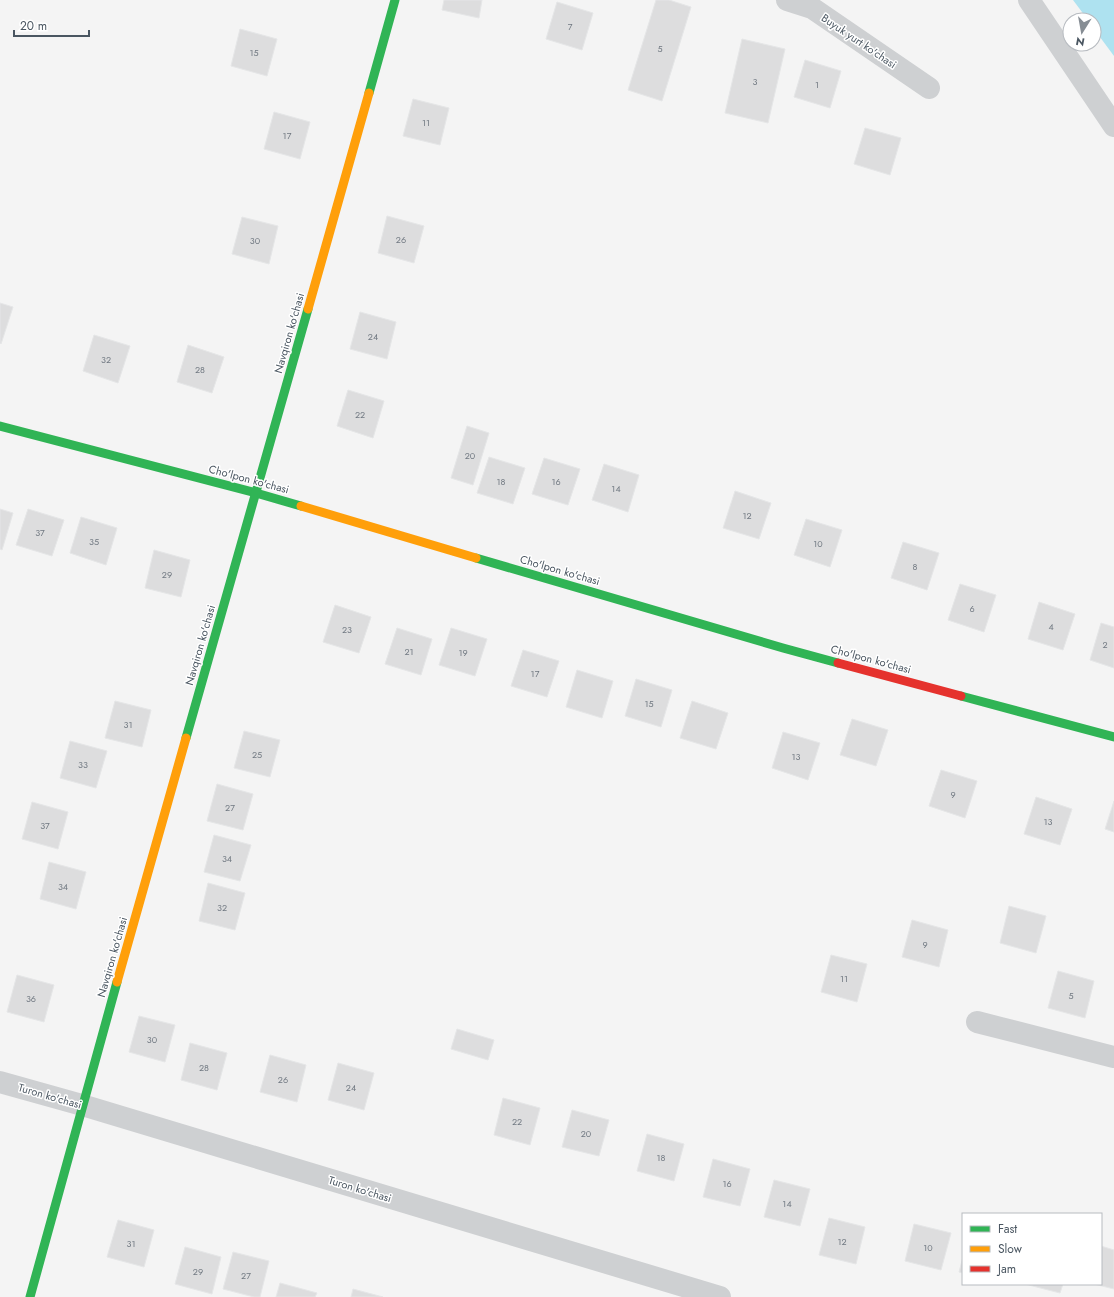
<svg xmlns="http://www.w3.org/2000/svg" width="1114" height="1297" viewBox="0 0 1114 1297" font-family="Jost,sans-serif">
<style>
.water{fill:#aee2f0}
.building{fill:#ddddde;stroke:#e5e6e7}
.lines{fill:none;stroke-linecap:round;stroke-linejoin:round}
.street{stroke:#ced0d2;stroke-width:22}
.fast{stroke:#30b455;stroke-width:9}
.slow{stroke:#ff9f0a;stroke-width:9}
.jam{stroke:#e5322d;stroke-width:9}
.labels{text-anchor:middle;dominant-baseline:central;stroke-width:3;stroke-linejoin:round;paint-order:stroke}
.number-label{font-size:9px;fill:#707881}
.street-label{font-size:11px;fill:#4a5661;stroke:#fff}
</style>
<rect width="100%" height="100%" fill="#f4f4f4"/>
<polygon class="water" points="1073,0 1114,0 1114,56 1094,29 1094,20 1088,20"/>
<g class="building">
<polygon points="444,0 482,0 479,18 442,10"/>
<polygon points="656,0 669,0 691,7 662,101 628,90"/>
<polygon points="557,2 593,13 582,50 546,39"/>
<polygon points="240,29 277,39 267,76 231,66"/>
<polygon points="742,39 785,49 768,123 725,113"/>
<polygon points="805,60 841,71 830,108 794,97"/>
<polygon points="413,99 449,108 440,145 403,136"/>
<polygon points="274,112 310,122 300,159 264,149"/>
<polygon points="865,128 901,138 890,175 854,164"/>
<polygon points="387,216 424,226 414,263 378,253"/>
<polygon points="242,217 278,226 269,264 232,254"/>
<polygon points="0,303 13,307 1,344 0,343"/>
<polygon points="360,312 396,322 387,359 350,349"/>
<polygon points="94,335 130,346 118,383 83,371"/>
<polygon points="188,345 224,357 212,393 177,382"/>
<polygon points="348,390 384,401 373,438 337,426"/>
<polygon points="467,426 489,433 473,485 451,478"/>
<polygon points="489,457 525,468 513,504 477,493"/>
<polygon points="544,458 580,469 568,505 532,494"/>
<polygon points="604,464 639,475 628,512 592,500"/>
<polygon points="735,491 771,503 759,539 723,528"/>
<polygon points="0,509 13,513 2,550 0,549"/>
<polygon points="28,509 64,520 52,556 16,545"/>
<polygon points="81,517 117,528 106,565 70,553"/>
<polygon points="806,519 842,530 830,567 794,555"/>
<polygon points="903,542 939,553 927,590 891,578"/>
<polygon points="154,550 190,560 181,597 145,588"/>
<polygon points="960,584 996,595 984,632 948,620"/>
<polygon points="1039,602 1075,614 1063,650 1028,639"/>
<polygon points="335,605 371,617 359,653 323,642"/>
<polygon points="1101,623 1114,627 1114,668 1090,660"/>
<polygon points="397,628 432,639 421,675 385,664"/>
<polygon points="451,628 487,639 475,676 439,665"/>
<polygon points="523,650 559,661 547,697 511,686"/>
<polygon points="577,670 613,681 602,718 566,707"/>
<polygon points="636,679 672,690 661,727 625,716"/>
<polygon points="115,701 151,710 142,747 105,738"/>
<polygon points="692,701 728,713 716,749 680,738"/>
<polygon points="852,719 888,730 876,766 840,755"/>
<polygon points="244,731 280,740 270,777 234,768"/>
<polygon points="783,732 820,743 808,780 772,768"/>
<polygon points="70,741 107,751 96,788 60,778"/>
<polygon points="941,770 977,781 965,818 929,806"/>
<polygon points="217,784 253,794 243,830 207,821"/>
<polygon points="1036,797 1072,809 1060,845 1024,834"/>
<polygon points="1114,801 1114,832 1105,829"/>
<polygon points="32,802 68,812 58,849 22,839"/>
<polygon points="214,835 251,845 240,881 204,872"/>
<polygon points="49,862 86,872 76,909 40,899"/>
<polygon points="208,883 245,893 235,930 199,921"/>
<polygon points="1009,906 1046,916 1036,953 1000,943"/>
<polygon points="912,920 948,930 939,967 902,957"/>
<polygon points="831,955 867,964 857,1002 821,992"/>
<polygon points="1058,971 1094,981 1085,1018 1048,1008"/>
<polygon points="17,975 54,985 44,1022 7,1012"/>
<polygon points="139,1016 175,1025 165,1062 129,1052"/>
<polygon points="457,1029 494,1040 488,1060 451,1049"/>
<polygon points="190,1043 227,1053 217,1090 181,1080"/>
<polygon points="270,1055 306,1065 297,1102 260,1092"/>
<polygon points="338,1063 374,1073 364,1110 328,1100"/>
<polygon points="503,1098 540,1108 530,1145 494,1135"/>
<polygon points="572,1110 609,1120 599,1156 562,1147"/>
<polygon points="647,1134 684,1144 674,1181 637,1171"/>
<polygon points="713,1159 750,1169 740,1206 703,1197"/>
<polygon points="774,1180 810,1189 800,1226 764,1217"/>
<polygon points="829,1218 865,1227 856,1264 819,1255"/>
<polygon points="118,1220 154,1230 144,1267 107,1257"/>
<polygon points="914,1224 951,1233 941,1270 905,1261"/>
<polygon points="1101,1246 1114,1250 1114,1289 1094,1284 1101,1284"/>
<polygon points="185,1247 221,1257 212,1294 175,1284"/>
<polygon points="233,1252 269,1261 260,1297 254,1297 223,1289"/>
<polygon points="963,1257 963,1273 959,1272"/>
<polygon points="280,1283 317,1293 315,1297 276,1297"/>
<polygon points="1025,1284 1063,1284 1060,1293"/>
<polygon points="353,1289 383,1297 351,1297"/>
</g>
<g class="lines">
<g class="street">
<polyline points="787,0 812,8 929,88"/>
<polyline points="1029,0 1114,126"/>
<polyline points="977,1022 1114,1057"/>
<polyline points="0,1082 82,1105 720,1297"/>
</g>
<g class="fast">
<polyline points="369,93 395,0"/>
<polyline points="0,426 256,493 301,506"/>
<polyline points="476,558 783,648 838,663"/>
<polyline points="961,696 1114,737"/>
<polyline points="186,738 308,309"/>
<polyline points="30,1297 117,982"/>
</g>
<g class="slow">
<polyline points="308,309 369,93"/>
<polyline points="301,506 476,558"/>
<polyline points="117,982 186,738"/>
</g>
<polyline class="jam" points="838,663 961,696"/>
</g>
<g class="labels">
<g class="number-label">
<text x="570" y="26">7</text>
<text x="660" y="48">5</text>
<text x="254" y="52">15</text>
<text x="755" y="81">3</text>
<text x="817" y="84">1</text>
<text x="426" y="122">11</text>
<text x="287" y="135">17</text>
<text x="401" y="239">26</text>
<text x="255" y="240">30</text>
<text x="373" y="336">24</text>
<text x="106" y="359">32</text>
<text x="200" y="369">28</text>
<text x="360" y="414">22</text>
<text x="470" y="455">20</text>
<text x="501" y="481">18</text>
<text x="556" y="481">16</text>
<text x="616" y="488">14</text>
<text x="747" y="515">12</text>
<text x="40" y="532">37</text>
<text x="94" y="541">35</text>
<text x="818" y="543">10</text>
<text x="915" y="566">8</text>
<text x="167" y="574">29</text>
<text x="972" y="608">6</text>
<text x="1051" y="626">4</text>
<text x="347" y="629">23</text>
<text x="1105" y="644">2</text>
<text x="409" y="651">21</text>
<text x="463" y="652">19</text>
<text x="535" y="673">17</text>
<text x="649" y="703">15</text>
<text x="128" y="724">31</text>
<text x="257" y="754">25</text>
<text x="796" y="756">13</text>
<text x="83" y="764">33</text>
<text x="953" y="794">9</text>
<text x="230" y="807">27</text>
<text x="1048" y="821">13</text>
<text x="45" y="825">37</text>
<text x="227" y="858">34</text>
<text x="63" y="886">34</text>
<text x="222" y="907">32</text>
<text x="925" y="944">9</text>
<text x="844" y="978">11</text>
<text x="1071" y="995">5</text>
<text x="31" y="998">36</text>
<text x="152" y="1039">30</text>
<text x="204" y="1067">28</text>
<text x="283" y="1079">26</text>
<text x="351" y="1087">24</text>
<text x="517" y="1121">22</text>
<text x="586" y="1133">20</text>
<text x="661" y="1157">18</text>
<text x="727" y="1183">16</text>
<text x="787" y="1203">14</text>
<text x="842" y="1241">12</text>
<text x="131" y="1243">31</text>
<text x="928" y="1247">10</text>
<text x="198" y="1271">29</text>
<text x="246" y="1275">27</text>
</g>
<g class="street-label">
<text transform="translate(859 41) rotate(34)">Buyuk yurt ko'chasi</text>
<text transform="translate(289 333) rotate(-74)">Navqiron ko'chasi</text>
<text transform="translate(249 479) rotate(15)">Cho'lpon ko'chasi</text>
<text transform="translate(560 570) rotate(16)">Cho'lpon ko'chasi</text>
<text transform="translate(200 645) rotate(-74)">Navqiron ko'chasi</text>
<text transform="translate(871 659) rotate(15)">Cho'lpon ko'chasi</text>
<text transform="translate(112 957) rotate(-74)">Navqiron ko'chasi</text>
<text transform="translate(50 1096) rotate(16)">Turon ko'chasi</text>
<text transform="translate(360 1189) rotate(17)">Turon ko'chasi</text>
</g>
</g>
<rect x="962" y="1213" width="140" height="72" fill="#ffffff" stroke="#b7bbc0"/>
<rect x="970" y="1226" width="20" height="6" fill="#30b455" stroke="#b7bbc0"/>
<text x="998" y="1233" font-size="12" fill="#4a5661">Fast</text>
<rect x="970" y="1246" width="20" height="6" fill="#ff9f0a" stroke="#b7bbc0"/>
<text x="998" y="1253" font-size="12" fill="#4a5661">Slow</text>
<rect x="970" y="1266" width="20" height="6" fill="#e5322d" stroke="#b7bbc0"/>
<text x="998" y="1273" font-size="12" fill="#4a5661">Jam</text>
<g transform="translate(1082 32) rotate(191)"><circle r="19" fill="#ffffff" stroke="#b7bbc0"/>
<path d="M0-3L7 15L0 10L-7 15Z" fill="#868d94"/>
<text y="-6" font-size="11" font-weight="bold" text-anchor="middle" fill="#4a5661">N</text>
</g>
<path d="M14 30v6h75v-6" fill="none" stroke="#4a5661" stroke-width="2"/>
<text x="20" y="30" font-size="12" fill="#4a5661" stroke="#ffffff" stroke-width="3" paint-order="stroke">20 m</text>
</svg>
